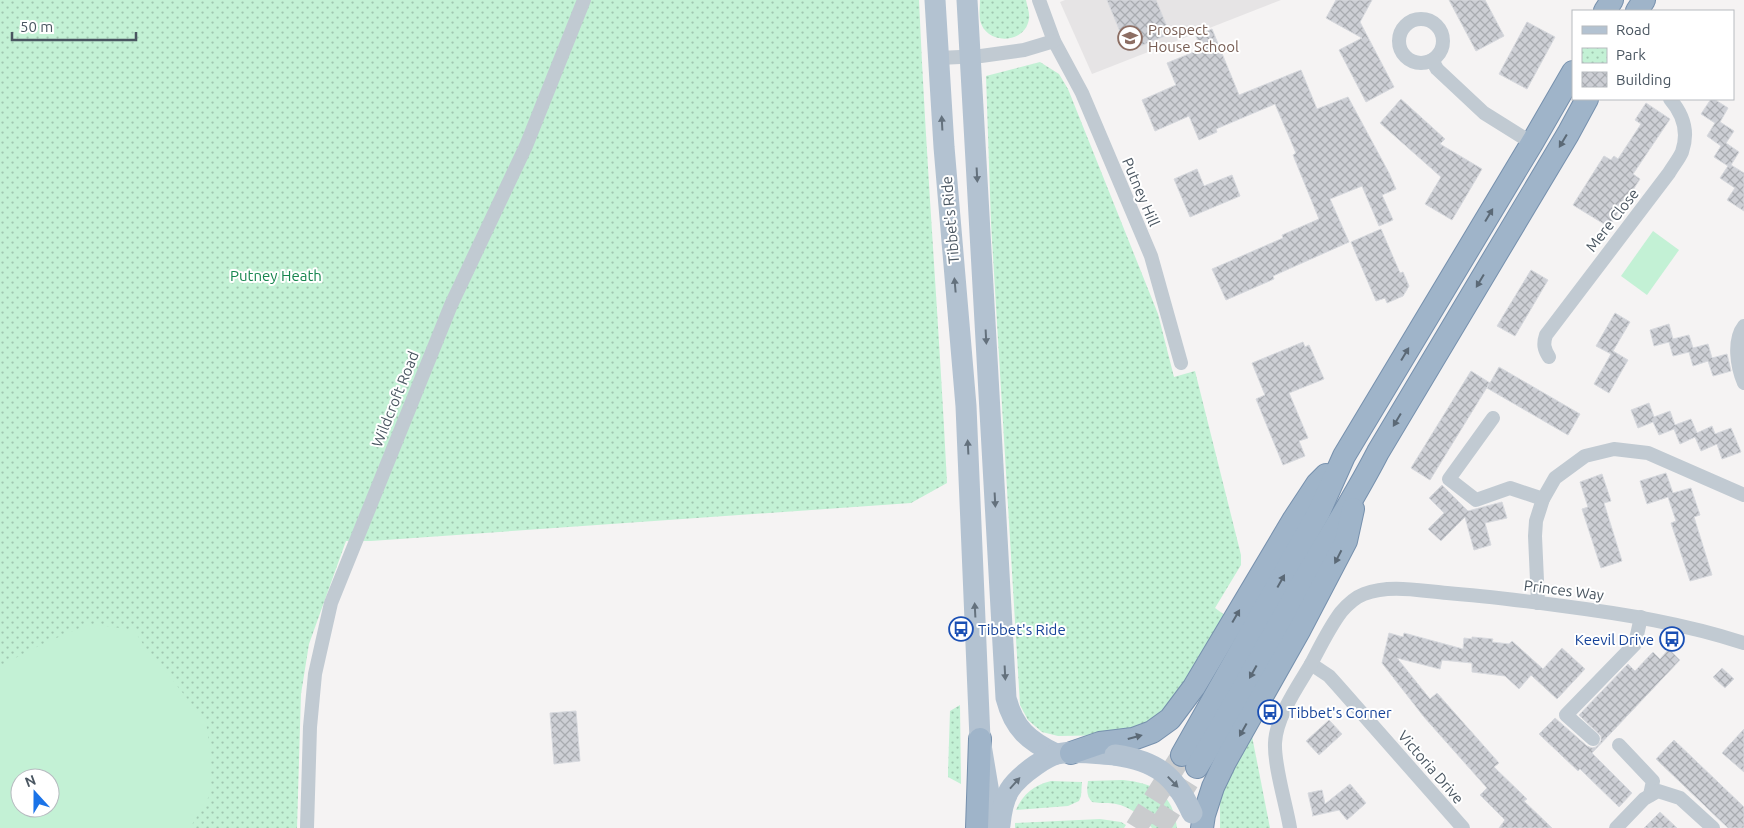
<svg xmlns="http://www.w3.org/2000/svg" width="1744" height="828" viewBox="0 0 1744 828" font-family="Ubuntu,sans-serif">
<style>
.education{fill:#e6e4e5}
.park{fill:url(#park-dots);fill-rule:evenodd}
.pitch{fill:#c3f1d5;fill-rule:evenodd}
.building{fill:url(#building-cross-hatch);stroke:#d7d9de}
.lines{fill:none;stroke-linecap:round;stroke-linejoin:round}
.trunk-tunnel{stroke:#caccce;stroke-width:22;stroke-dasharray:22 11;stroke-linecap:butt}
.trunk-casing{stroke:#7690ad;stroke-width:24}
.minor{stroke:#c1cad2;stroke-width:14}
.primary{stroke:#b3c2d1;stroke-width:21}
.trunk{stroke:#9fb4c9;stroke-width:22}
.primary-bridge{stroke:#b3c2d1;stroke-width:21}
.oneway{fill:#64717d}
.oneway2{fill:#5b6976}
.labels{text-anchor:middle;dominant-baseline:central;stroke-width:4;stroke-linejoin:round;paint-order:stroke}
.education-label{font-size:15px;fill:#785e54;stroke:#fff;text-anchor:start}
.street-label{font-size:15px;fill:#4a5661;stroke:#fff}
.park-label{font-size:15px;fill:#17864f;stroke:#fff}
.transit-label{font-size:15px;fill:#164399;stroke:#fff;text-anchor:start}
</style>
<defs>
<pattern id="park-dots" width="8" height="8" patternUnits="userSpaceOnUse" patternTransform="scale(1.25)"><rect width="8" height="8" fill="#c3f1d5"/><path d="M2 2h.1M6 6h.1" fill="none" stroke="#a0c6b0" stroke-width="1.8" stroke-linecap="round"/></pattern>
<pattern id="building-cross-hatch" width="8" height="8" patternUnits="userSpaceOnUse" patternTransform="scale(1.25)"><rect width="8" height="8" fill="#cdcfd5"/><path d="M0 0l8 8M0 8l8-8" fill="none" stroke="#a8abb0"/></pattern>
</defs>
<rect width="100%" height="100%" fill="#f5f3f3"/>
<polygon class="education" points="1065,0 1281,0 1092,74 1060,2"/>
<g class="park">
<path d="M0,0H919C926,161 939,322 947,483L911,503L371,541H346L309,644L301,694L297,828H0ZM20,778H50V808H20Z"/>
<path d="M980,0H1026C1027,6 1030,13 1029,19C1025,45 985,45 980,20C979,14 980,6 980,0Z"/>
<polygon points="1040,62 1059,74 1068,89 1158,314 1174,377 1195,371 1241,555 1241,565 1215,608 1226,616 1161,718 1116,735 1058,736 1042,732 1028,720 1020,705 991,223 986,76"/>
<polygon points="960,705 961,784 948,777 948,773 950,711"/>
<polygon points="1251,731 1270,828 1220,828 1220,792"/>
<path d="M1123,780C1155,783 1173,794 1177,828H1152C1140,814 1127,804 1108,803C1102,803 1098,803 1092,802C1086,795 1087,789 1088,781Z"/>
<path d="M1051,781L1082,782L1081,796L1079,801L1068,806L1016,810C1023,794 1034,785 1051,781Z"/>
<polygon points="1100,819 1121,822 1126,825 1124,828 1015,828 1015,823"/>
</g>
<g class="pitch">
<polygon points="1653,231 1679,250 1647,295 1621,276"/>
<path d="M91,624L134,630L150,655L166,672L206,722L211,757L210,795L190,828H0V667C29,649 59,636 91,624ZM20,778H50V808H20Z"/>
</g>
<g class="building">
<polygon points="1107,0 1156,0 1170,34 1128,51"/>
<polygon points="1336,0 1372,0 1360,22 1394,87 1366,102 1339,50 1362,38 1326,18"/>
<polygon points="1449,0 1485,0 1504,36 1476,51"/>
<polygon points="1527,22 1555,37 1527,89 1499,74"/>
<polygon points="1212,29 1239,95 1301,70 1317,109 1348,97 1389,173 1396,189 1382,195 1393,220 1379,226 1362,186 1330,199 1349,242 1273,276 1274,279 1226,300 1212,269 1283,238 1282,235 1319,219 1293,155 1296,153 1275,104 1216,129 1217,132 1199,140 1189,116 1155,131 1142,100 1176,85 1167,63 1201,49 1196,36"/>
<polygon points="1401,99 1445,139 1440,144 1482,169 1452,220 1425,204 1441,177 1380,123"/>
<polygon points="1711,99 1714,99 1728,108 1720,122 1734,131 1726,143 1739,152 1731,165 1744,173 1744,211 1727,200 1735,188 1720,178 1728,166 1714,157 1721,146 1707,136 1715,123 1701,114"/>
<polygon points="1646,103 1670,119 1633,174 1640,179 1609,227 1573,205 1604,156 1611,160 1614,156 1618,159 1641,124 1635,120"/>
<polygon points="1197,169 1204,186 1232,175 1240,196 1190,217 1174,179"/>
<polygon points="1381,229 1400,273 1403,272 1409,286 1403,296 1387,303 1385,298 1376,301 1351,242"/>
<polygon points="1531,270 1548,280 1515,336 1497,326"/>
<polygon points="1615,313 1630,322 1613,351 1628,360 1609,393 1594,384 1611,354 1596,346"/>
<polygon points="1669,324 1673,339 1689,335 1693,348 1708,344 1712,358 1727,354 1731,371 1713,376 1708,361 1693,366 1689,352 1673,356 1669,342 1654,346 1650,330"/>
<polygon points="1303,342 1305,347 1309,345 1324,379 1289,393 1308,438 1299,441 1305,456 1283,465 1256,399 1265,395 1252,363"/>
<polygon points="1499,367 1580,414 1568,435 1487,388 1489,384 1430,480 1411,468 1471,371 1490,383"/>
<polygon points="1649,403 1654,417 1670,411 1675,425 1691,419 1697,433 1712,426 1715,434 1731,428 1741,452 1722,459 1717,444 1701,451 1695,437 1680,444 1674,429 1659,435 1653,422 1638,428 1631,410"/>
<polygon points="1666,473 1673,493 1691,488 1700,515 1694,517 1712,575 1690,581 1671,523 1676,521 1668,497 1647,504 1640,481"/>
<polygon points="1602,474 1611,501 1604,503 1622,561 1601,568 1582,509 1588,507 1580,482"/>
<polygon points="1442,485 1468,511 1502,502 1507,518 1485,523 1491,545 1474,550 1465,517 1441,541 1428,529 1444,513 1429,498"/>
<polygon points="1389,633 1403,637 1404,633 1463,649 1464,638 1472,639 1472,637 1493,639 1492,642 1509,644 1512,641 1543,669 1562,648 1585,669 1557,699 1531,675 1519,689 1505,676 1472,672 1472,663 1442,660 1440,669 1397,658 1430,699 1437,693 1499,763 1494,767 1527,799 1524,801 1552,828 1499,828 1505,820 1480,795 1487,788 1424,717 1382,663"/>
<polygon points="1669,649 1680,660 1592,753 1632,793 1619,807 1580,769 1578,771 1539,734 1555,718 1587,746 1592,748 1596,747 1601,741 1601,736 1579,715 1628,664 1635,671 1653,652 1660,659"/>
<polygon points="1722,668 1734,679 1725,688 1713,677"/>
<polygon points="576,711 580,761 554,764 550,713"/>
<polygon points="1329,720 1342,734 1319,755 1306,741"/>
<polygon points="1744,729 1744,772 1722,753"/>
<polygon points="1674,740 1744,807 1744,828 1728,828 1656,759"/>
<polygon points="1350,784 1366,803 1347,820 1339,810 1312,816 1313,815 1308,793 1322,790 1325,804"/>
<polygon points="1660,812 1677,828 1644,828"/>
</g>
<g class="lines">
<g class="trunk-tunnel">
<polyline points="1136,828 1182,755"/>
<polyline points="1159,828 1197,767"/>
</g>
<g class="trunk-casing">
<g id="trunk">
<polyline points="1605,11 1612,0"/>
<polyline points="1637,11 1644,0"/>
<polyline points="1071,753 1100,743 1133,739 1152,732 1170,719 1194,687 1294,519 1317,484 1326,475"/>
<polyline points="1182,755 1319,512 1344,456 1532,143 1573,72"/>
<path d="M1197,767C1232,709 1265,649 1299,589C1325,543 1354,499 1378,452L1568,134L1587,99"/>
<polyline points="977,828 980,739"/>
<polyline points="1202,828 1204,815 1213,787 1225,762 1300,629 1346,541 1353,509"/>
</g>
</g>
<g class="minor">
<polyline points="1039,0 1054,41 1082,93 1151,256 1181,363"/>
<circle cx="1421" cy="41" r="22"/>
<polyline points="939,58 981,56 1024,50 1054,41"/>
<polyline points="1432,60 1437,69 1484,113 1532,143"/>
<path d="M1744,326C1733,340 1737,367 1744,383"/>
<path d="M1549,357C1544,349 1543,344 1546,335L1669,173C1673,166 1679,159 1682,152C1689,132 1683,114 1670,99"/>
<polyline points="1493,418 1449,479 1476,500 1510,488 1543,499"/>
<polyline points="1538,603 1535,536 1536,521 1543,499 1555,478 1585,456 1614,449 1648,453 1744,495"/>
<polyline points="1311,664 1329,676 1338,686 1463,828"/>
<polyline points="1593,739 1566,715 1635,644 1641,617"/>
<polyline points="1619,745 1653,781 1650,795"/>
<polyline points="307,828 310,727 315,674 331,603 451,305 526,146 584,0"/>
<path d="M1290,828C1286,804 1274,766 1275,743C1276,717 1298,686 1311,664C1320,647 1329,628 1341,612C1347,605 1356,597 1364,594C1390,584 1421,591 1447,593C1486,596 1525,601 1563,606C1625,614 1685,624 1744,643"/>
<polyline points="1616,828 1644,799 1658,791 1680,798 1713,828"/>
</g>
<g class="primary">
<polyline points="935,0 944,147 966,406 980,739 992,811 998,828"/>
<path d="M967,0L1006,698C1014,729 1029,741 1056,754"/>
<path d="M1000,825C1003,794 1010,783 1036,765C1042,761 1050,756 1057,754C1074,750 1097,754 1115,755"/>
</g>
<use href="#trunk" class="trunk"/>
<path class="primary-bridge" d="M1115,755C1156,761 1175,775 1192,813"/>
</g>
<defs><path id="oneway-solid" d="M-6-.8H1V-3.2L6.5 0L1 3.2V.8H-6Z" transform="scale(1.25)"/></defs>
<g class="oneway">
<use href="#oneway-solid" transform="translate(942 123) rotate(-93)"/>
<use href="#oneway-solid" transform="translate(977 175) rotate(87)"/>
<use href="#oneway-solid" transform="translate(955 285) rotate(-95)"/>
<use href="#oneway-solid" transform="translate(986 337) rotate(87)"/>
<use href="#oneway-solid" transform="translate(968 447) rotate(-93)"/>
<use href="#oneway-solid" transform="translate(995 500) rotate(87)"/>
<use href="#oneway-solid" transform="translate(975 610) rotate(-93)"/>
<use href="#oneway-solid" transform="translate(1005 673) rotate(87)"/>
<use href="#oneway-solid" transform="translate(1173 782) rotate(46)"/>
<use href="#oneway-solid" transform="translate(1015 783) rotate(-48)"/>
</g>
<g class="oneway2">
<use href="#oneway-solid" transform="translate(1563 141) rotate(121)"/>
<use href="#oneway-solid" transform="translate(1489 215) rotate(-59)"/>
<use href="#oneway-solid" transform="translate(1480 281) rotate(121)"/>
<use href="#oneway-solid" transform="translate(1405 354) rotate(-59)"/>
<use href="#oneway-solid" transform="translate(1397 420) rotate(121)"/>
<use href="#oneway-solid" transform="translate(1338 557) rotate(117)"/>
<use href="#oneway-solid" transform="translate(1281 581) rotate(-61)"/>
<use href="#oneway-solid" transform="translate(1236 616) rotate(-60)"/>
<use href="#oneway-solid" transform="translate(1253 672) rotate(119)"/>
<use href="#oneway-solid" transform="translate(1243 730) rotate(119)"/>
<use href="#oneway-solid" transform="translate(1135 737) rotate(-15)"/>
</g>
<defs>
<g id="school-ring" transform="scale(1.25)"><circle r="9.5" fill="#fff" stroke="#8d6e63" stroke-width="1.5"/><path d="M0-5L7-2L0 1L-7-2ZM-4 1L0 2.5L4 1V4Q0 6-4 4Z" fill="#8d6e63"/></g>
<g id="bus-ring" transform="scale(1.25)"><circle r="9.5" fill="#fff" stroke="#1a4fb4" stroke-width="1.5"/><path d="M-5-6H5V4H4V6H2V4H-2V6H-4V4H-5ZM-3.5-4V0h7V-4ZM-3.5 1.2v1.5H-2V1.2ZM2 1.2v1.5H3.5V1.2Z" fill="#1a4fb4"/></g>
</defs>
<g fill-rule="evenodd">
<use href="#school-ring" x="1130" y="38"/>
<use href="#bus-ring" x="961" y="629"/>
<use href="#bus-ring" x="1672" y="639"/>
<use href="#bus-ring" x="1270" y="712"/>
</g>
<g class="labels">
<g class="education-label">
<text x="1148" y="29">Prospect<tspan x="1148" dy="17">House School</tspan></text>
</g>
<g class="street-label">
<text transform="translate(1141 192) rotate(67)">Putney Hill</text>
<text transform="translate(950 220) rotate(-95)">Tibbet's Ride</text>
<text transform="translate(1612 220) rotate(-52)">Mere Close</text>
<text transform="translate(395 399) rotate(-68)">Wildcroft Road</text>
<text transform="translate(1564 590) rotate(7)">Princes Way</text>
<text transform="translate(1431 767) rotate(49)">Victoria Drive</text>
</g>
<g class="park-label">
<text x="276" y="275">Putney Heath</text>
</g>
<g class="transit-label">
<text x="978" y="629">Tibbet's Ride</text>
<text x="1654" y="639" text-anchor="end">Keevil Drive</text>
<text x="1288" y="712">Tibbet's Corner</text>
</g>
</g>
<rect x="1572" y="10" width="162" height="90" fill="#ffffff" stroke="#b7bbc0"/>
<rect x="1582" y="26" width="25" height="8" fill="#b3c2d1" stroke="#b7bbc0"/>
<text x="1616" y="35" font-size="15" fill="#4a5661">Road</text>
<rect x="1582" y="48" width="25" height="15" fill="url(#park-dots)" stroke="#b7bbc0"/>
<text x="1616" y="60" font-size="15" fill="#4a5661">Park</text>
<rect x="1582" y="72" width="25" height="15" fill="url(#building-cross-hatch)" stroke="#b7bbc0"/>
<text x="1616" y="85" font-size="15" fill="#4a5661">Building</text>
<g transform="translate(35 793) rotate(339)"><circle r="24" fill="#ffffff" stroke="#b7bbc0"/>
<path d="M0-4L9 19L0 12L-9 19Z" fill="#1a73e8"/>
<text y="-8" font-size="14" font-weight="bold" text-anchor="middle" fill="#4a5661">N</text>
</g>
<path d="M12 32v8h124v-8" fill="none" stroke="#4a5661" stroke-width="2.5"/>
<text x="20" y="32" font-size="15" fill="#4a5661" stroke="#ffffff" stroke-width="4" paint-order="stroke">50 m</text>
</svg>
